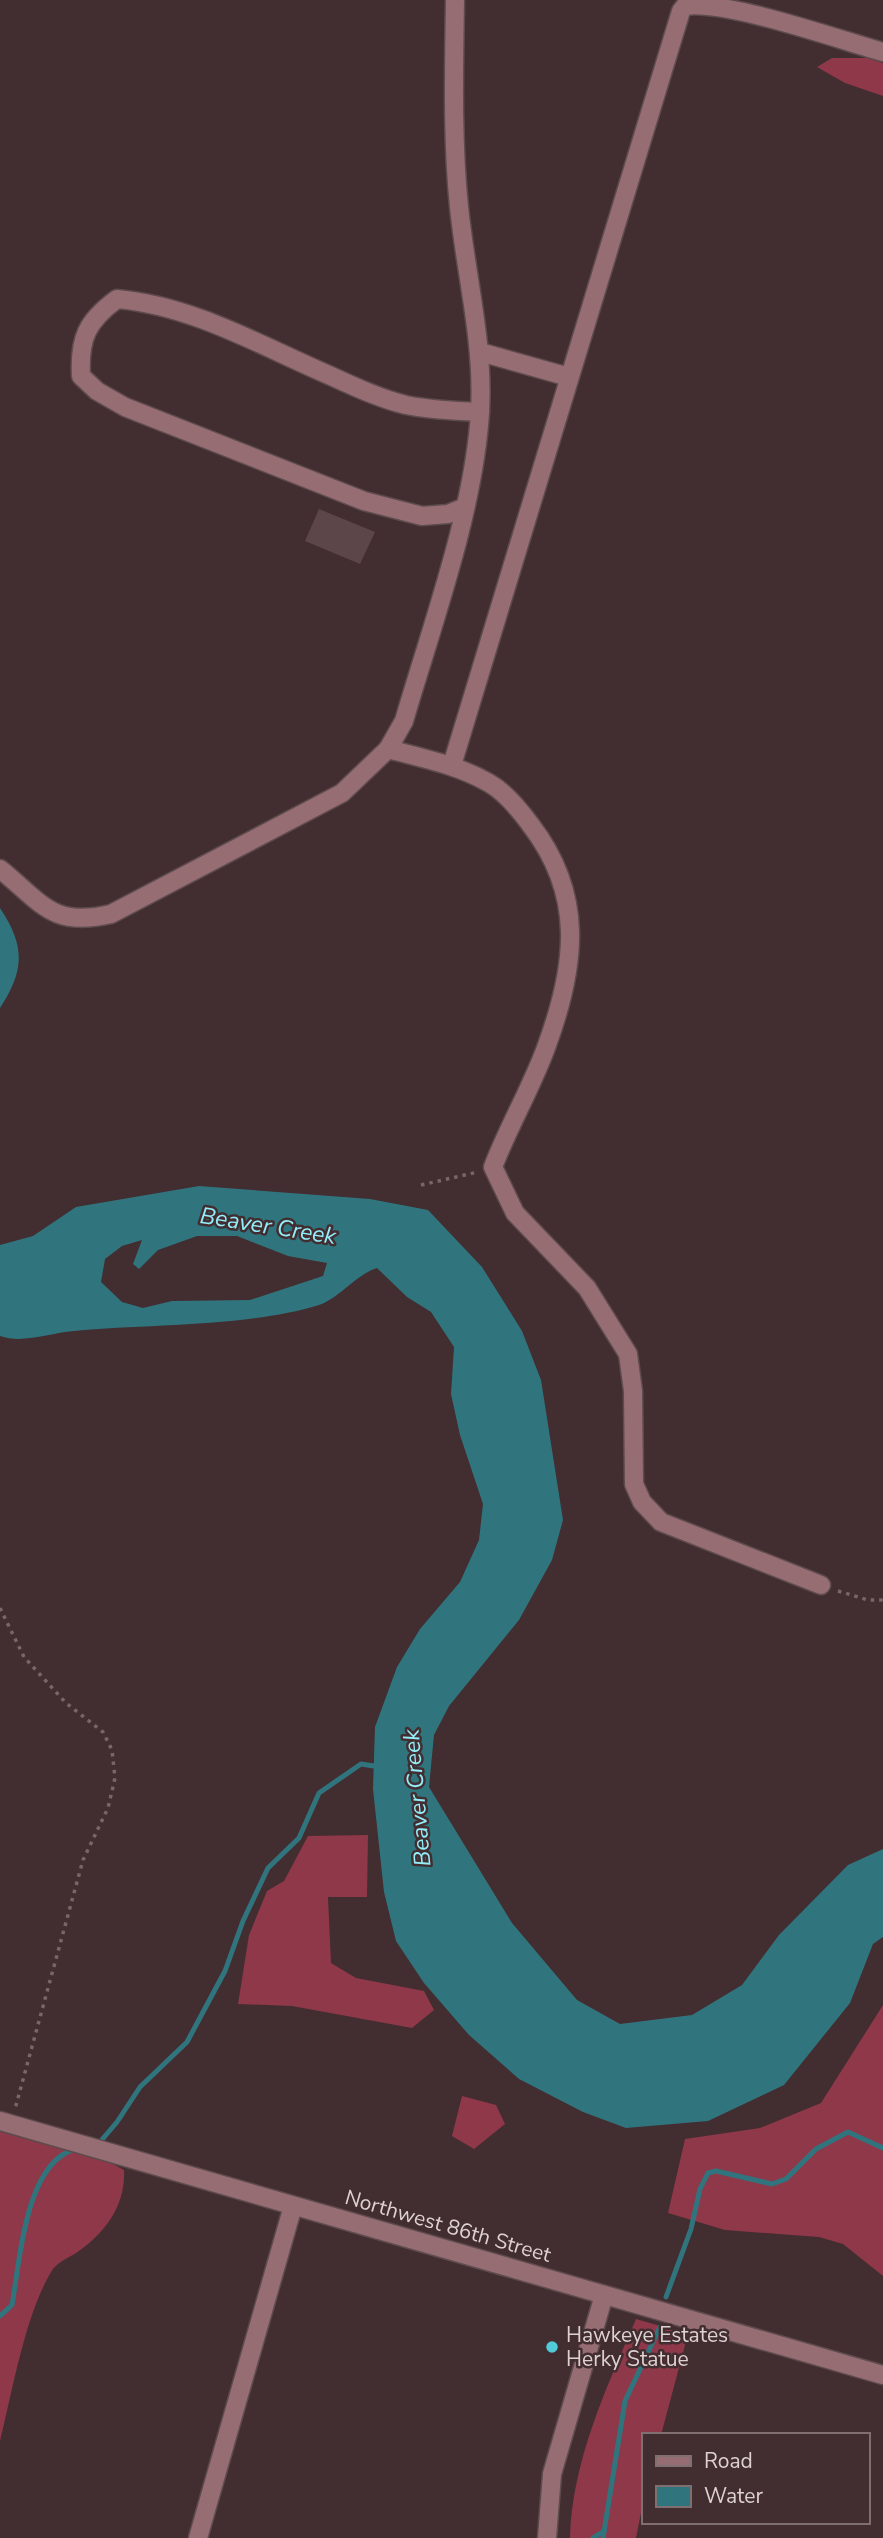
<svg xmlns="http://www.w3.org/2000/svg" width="883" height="2538" viewBox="0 0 883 2538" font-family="'Nunito Sans',sans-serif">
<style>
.forest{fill:#8e3849}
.water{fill:#30757e;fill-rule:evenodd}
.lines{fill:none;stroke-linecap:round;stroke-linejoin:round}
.stream{stroke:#30757e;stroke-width:5}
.building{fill:#5c4649}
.minor-casing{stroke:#5e4b4d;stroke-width:21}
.path{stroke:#786668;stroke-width:3.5;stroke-dasharray:3.5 5;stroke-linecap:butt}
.minor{stroke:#966d72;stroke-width:18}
.poi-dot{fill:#52cbd9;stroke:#422d30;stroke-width:2.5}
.labels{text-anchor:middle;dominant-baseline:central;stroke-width:5;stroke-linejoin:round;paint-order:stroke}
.street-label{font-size:21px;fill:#ded1d2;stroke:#422d30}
.poi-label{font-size:21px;fill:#ded1d2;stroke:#422d30;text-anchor:start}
.water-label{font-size:23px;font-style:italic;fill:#93eefa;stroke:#422d30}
</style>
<rect width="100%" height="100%" fill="#422d30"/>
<g class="forest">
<polygon points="832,58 868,58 883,63 883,96 845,83 817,67"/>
<polygon points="368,1835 367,1897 328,1897 331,1963 356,1978 424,1991 434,2010 412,2028 292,2006 238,2004 249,1935 267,1891 284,1881 308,1836"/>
<polygon points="883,2005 883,2276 843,2244 819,2237 725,2230 668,2213 685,2139 760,2128 821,2103"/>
<polygon points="462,2096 496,2105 505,2124 474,2149 452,2136"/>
<path d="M0,2131L100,2157L124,2170C126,2205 105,2234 76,2253C68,2258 56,2263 51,2272C25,2316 13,2389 0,2441Z"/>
<path d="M636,2319L688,2334L661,2435H643V2503L636,2538H570C572,2461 606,2389 636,2319Z"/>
</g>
<g class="water">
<path d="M0,908C26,947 24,971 0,1008Z"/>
<path d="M199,1186L370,1199L428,1210L482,1267L522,1331L541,1380L563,1520L552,1560L519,1620L449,1706L434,1735L429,1787L512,1923L577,2000L620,2024L692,2015L742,1985L779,1935L848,1865L883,1849V1937L873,1944L850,2003L784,2085L708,2121L626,2128L583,2112L519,2079L469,2035L424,1983L396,1941L384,1892L373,1789L375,1727L397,1667L420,1629L460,1582L479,1540L483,1504L460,1435L451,1394L454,1347L431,1312L407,1297L377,1268C355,1275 340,1298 319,1305C248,1327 149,1324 74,1331C49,1333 23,1344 0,1336V1245L33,1236L76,1207ZM197,1236H237L288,1256L327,1263L323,1276L250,1300L172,1301L143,1308L122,1302L101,1282L105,1259L122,1246L142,1240L133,1264L139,1269L158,1250Z"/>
</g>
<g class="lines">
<g class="stream">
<polyline points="95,2143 100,2142 117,2122 140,2087 187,2042 225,1971 243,1921 268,1868 299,1838 319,1793 361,1764 380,1767"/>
<polyline points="666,2297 691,2229 700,2189 708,2173 716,2171 772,2184 786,2179 816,2149 848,2132 883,2148"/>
<path d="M0,2316L12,2305C20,2261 25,2163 75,2149"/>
<polyline points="593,2538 604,2531"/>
<polyline points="603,2538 625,2401 660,2327"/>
</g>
</g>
<polygon class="building" points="319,509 375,532 360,564 305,541"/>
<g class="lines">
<g class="minor-casing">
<g id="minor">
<polyline points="480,352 569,377"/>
<path d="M465,507L448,514L422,516L364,501L125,407L97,391L81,376C79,338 87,321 117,299C194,306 261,346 331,376C355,387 381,399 406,405C431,410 455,411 480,412"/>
<path d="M388,749C422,758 458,765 489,783C505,792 519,809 530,824C585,895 576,965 547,1045C532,1087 509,1125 493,1167L515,1213L587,1288L628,1354L633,1391L634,1484L642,1502L661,1522L821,1585"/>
<path d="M452,765L681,11L685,6C727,0 837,39 883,52"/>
<path d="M0,869C42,903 52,928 111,914L342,793L388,749L404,721C432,625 474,511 480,412C484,342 466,276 459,207C452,138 454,69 455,0"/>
<polyline points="0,2121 883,2375"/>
<polyline points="198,2538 293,2206"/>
<polyline points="547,2538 552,2474 604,2295"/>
</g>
</g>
<g class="path">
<polyline points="421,1185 478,1172"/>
<polyline points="838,1591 868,1600 883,1600"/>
<polyline points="0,1608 24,1657 66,1703 103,1732 112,1750 115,1778 108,1808 83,1860 15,2109"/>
</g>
<use href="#minor" class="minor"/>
</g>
<circle class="poi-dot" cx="552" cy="2347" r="7"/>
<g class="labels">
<g class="street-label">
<text transform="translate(448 2226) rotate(16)">Northwest 86th Street</text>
</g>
<g class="poi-label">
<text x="566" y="2335">Hawkeye Estates<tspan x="566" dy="24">Herky Statue</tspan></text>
</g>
<g class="water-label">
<text transform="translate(268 1226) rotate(9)">Beaver Creek</text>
<text transform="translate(417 1798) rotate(-95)">Beaver Creek</text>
</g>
</g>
<rect x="642" y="2433" width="228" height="91" fill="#422d30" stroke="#806f71" stroke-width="2"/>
<rect x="656" y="2456" width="35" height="10" fill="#966d72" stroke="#806f71" stroke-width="2"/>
<text x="704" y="2468" font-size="21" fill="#ded1d2">Road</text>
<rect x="656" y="2486" width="35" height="21" fill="#30757e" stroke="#806f71" stroke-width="2"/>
<text x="704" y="2503" font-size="21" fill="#ded1d2">Water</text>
</svg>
